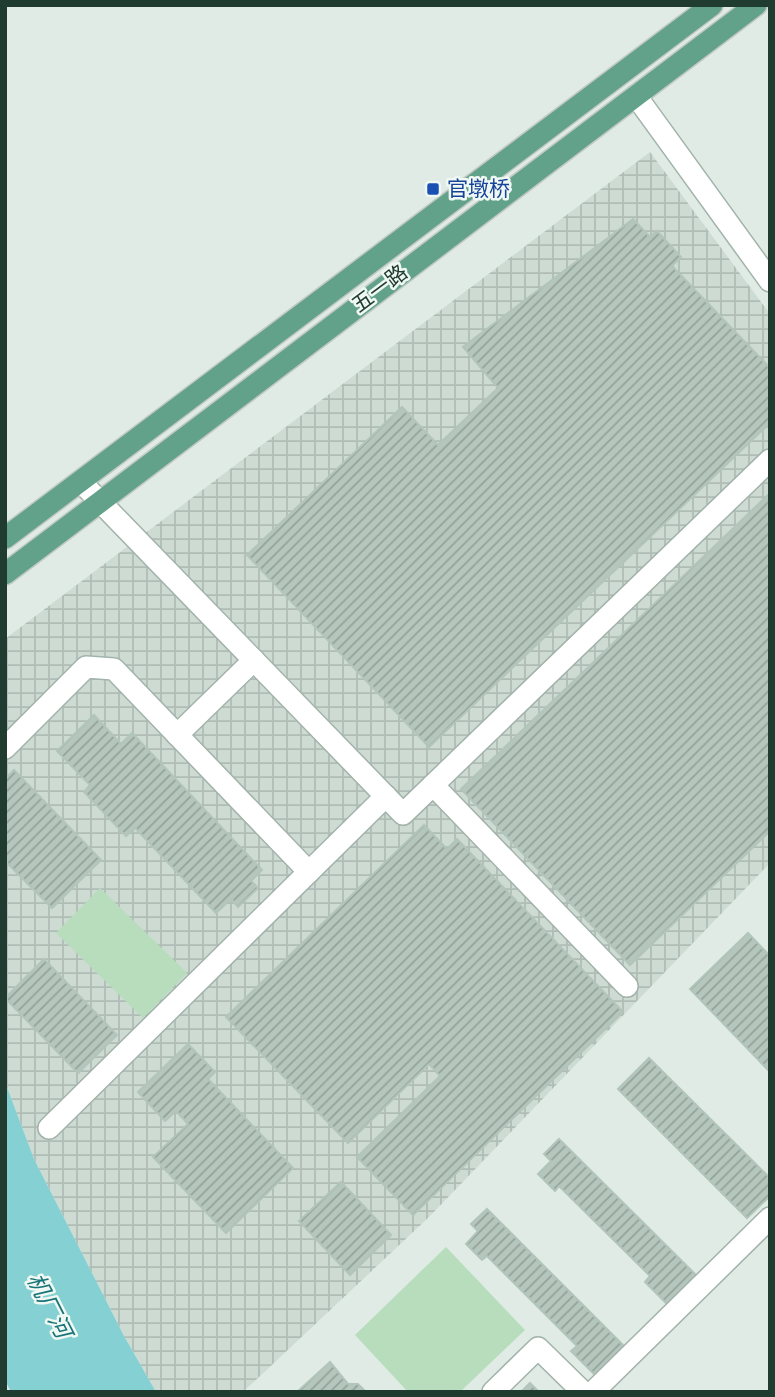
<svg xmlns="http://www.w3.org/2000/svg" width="775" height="1397" viewBox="0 0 775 1397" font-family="'Alegreya Sans','Noto Sans SC',sans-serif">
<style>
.industrial{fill:url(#industrial-grid)}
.green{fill:#b7ddbd}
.water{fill:#85d0d3}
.building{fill:url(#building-hatch);stroke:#b2c5bb;stroke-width:2}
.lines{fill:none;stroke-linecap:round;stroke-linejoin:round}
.minor-casing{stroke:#a2b3ab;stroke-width:24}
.major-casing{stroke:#c1c8c5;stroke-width:24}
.minor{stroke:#fff;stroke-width:21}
.major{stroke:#62a28a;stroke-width:21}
.transit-dot{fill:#1a4fb4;stroke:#f0f8f3;stroke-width:2.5}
.labels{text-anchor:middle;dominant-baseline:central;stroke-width:5;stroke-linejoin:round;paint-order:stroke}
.transit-label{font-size:21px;fill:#164399;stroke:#f0f8f3;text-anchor:start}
.street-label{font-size:21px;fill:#203c31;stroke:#f0f8f3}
.water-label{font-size:23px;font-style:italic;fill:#187479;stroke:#f0f8f3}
</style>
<defs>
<pattern id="industrial-grid" width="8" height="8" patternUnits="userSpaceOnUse" patternTransform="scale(1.75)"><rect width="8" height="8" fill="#cddbd3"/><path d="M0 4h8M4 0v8" fill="none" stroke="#b0bdb6"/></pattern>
<pattern id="building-hatch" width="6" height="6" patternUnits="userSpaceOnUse" patternTransform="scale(1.75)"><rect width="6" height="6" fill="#b5c6bd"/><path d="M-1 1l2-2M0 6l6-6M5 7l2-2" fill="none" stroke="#93a29a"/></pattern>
</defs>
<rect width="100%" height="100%" fill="#dfebe4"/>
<polygon class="industrial" points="650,152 770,314 770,863 428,1218 243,1392 156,1392 124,1336 34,1159 5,1082 5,639"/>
<g class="green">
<polygon points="100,888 187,973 143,1018 56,933"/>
<polygon points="446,1247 525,1330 460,1392 408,1392 355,1335"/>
</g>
<polygon class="water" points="5,1082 34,1159 124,1336 156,1392 11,1392 5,1380"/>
<g class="building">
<polygon points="633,219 650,237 657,231 681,257 672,266 770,368 770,423 429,747 247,555 402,407 438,445 498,388 463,347"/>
<polygon points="770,493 770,831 630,965 461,789"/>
<polygon points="94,715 121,744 132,733 262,870 251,881 258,888 238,907 231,899 216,913 135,828 126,836 84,792 90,785 57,751"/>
<polygon points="14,770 101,860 52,908 5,861 5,779"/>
<polygon points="424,825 447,849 457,839 623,1012 413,1215 357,1157 440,1076 429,1064 348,1143 226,1017"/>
<polygon points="748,933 770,956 770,1072 690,989"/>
<polygon points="44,959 117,1035 78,1073 5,998"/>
<polygon points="188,1044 215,1072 208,1079 293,1168 226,1233 153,1157 188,1124 176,1111 165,1121 138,1092"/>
<polygon points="649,1058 770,1178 770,1196 747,1218 618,1089"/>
<polygon points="559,1139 696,1275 667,1304 645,1282 650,1276 559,1186 555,1191 538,1174 551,1161 544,1154"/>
<polygon points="341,1182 391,1235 350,1275 299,1221"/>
<polygon points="487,1209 623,1345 594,1374 571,1351 577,1346 487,1256 482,1260 466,1244 478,1231 471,1224"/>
<polygon points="330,1362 348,1384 358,1384 366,1392 297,1392"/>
<polygon points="530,1383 539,1392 521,1392"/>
</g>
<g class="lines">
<g class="minor-casing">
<g id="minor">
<polyline points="636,96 770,281"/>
<polyline points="81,482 403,814 770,460"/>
<polyline points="177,735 254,660"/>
<polyline points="5,748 86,667 114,669 309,872"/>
<polyline points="433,785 627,986"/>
<polyline points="49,1128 386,796"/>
<polyline points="493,1392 538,1348 583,1392"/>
<polyline points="593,1392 770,1218"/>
</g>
</g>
<g class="major-casing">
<g id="major">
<polyline points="5,538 712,5"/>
<polyline points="5,574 756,5"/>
</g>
</g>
<use href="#minor" class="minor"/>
<use href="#major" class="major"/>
</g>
<rect class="transit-dot" x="426" y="182" width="14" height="14" rx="3.5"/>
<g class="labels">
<g class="transit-label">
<text x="447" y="189">官墩桥</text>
</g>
<g class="street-label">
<text transform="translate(380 289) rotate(-37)">五一路</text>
</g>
<g class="water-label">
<text transform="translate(48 1306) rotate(63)">机厂河</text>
</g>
</g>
<rect width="775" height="1397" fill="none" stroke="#203c31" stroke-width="14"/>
</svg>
